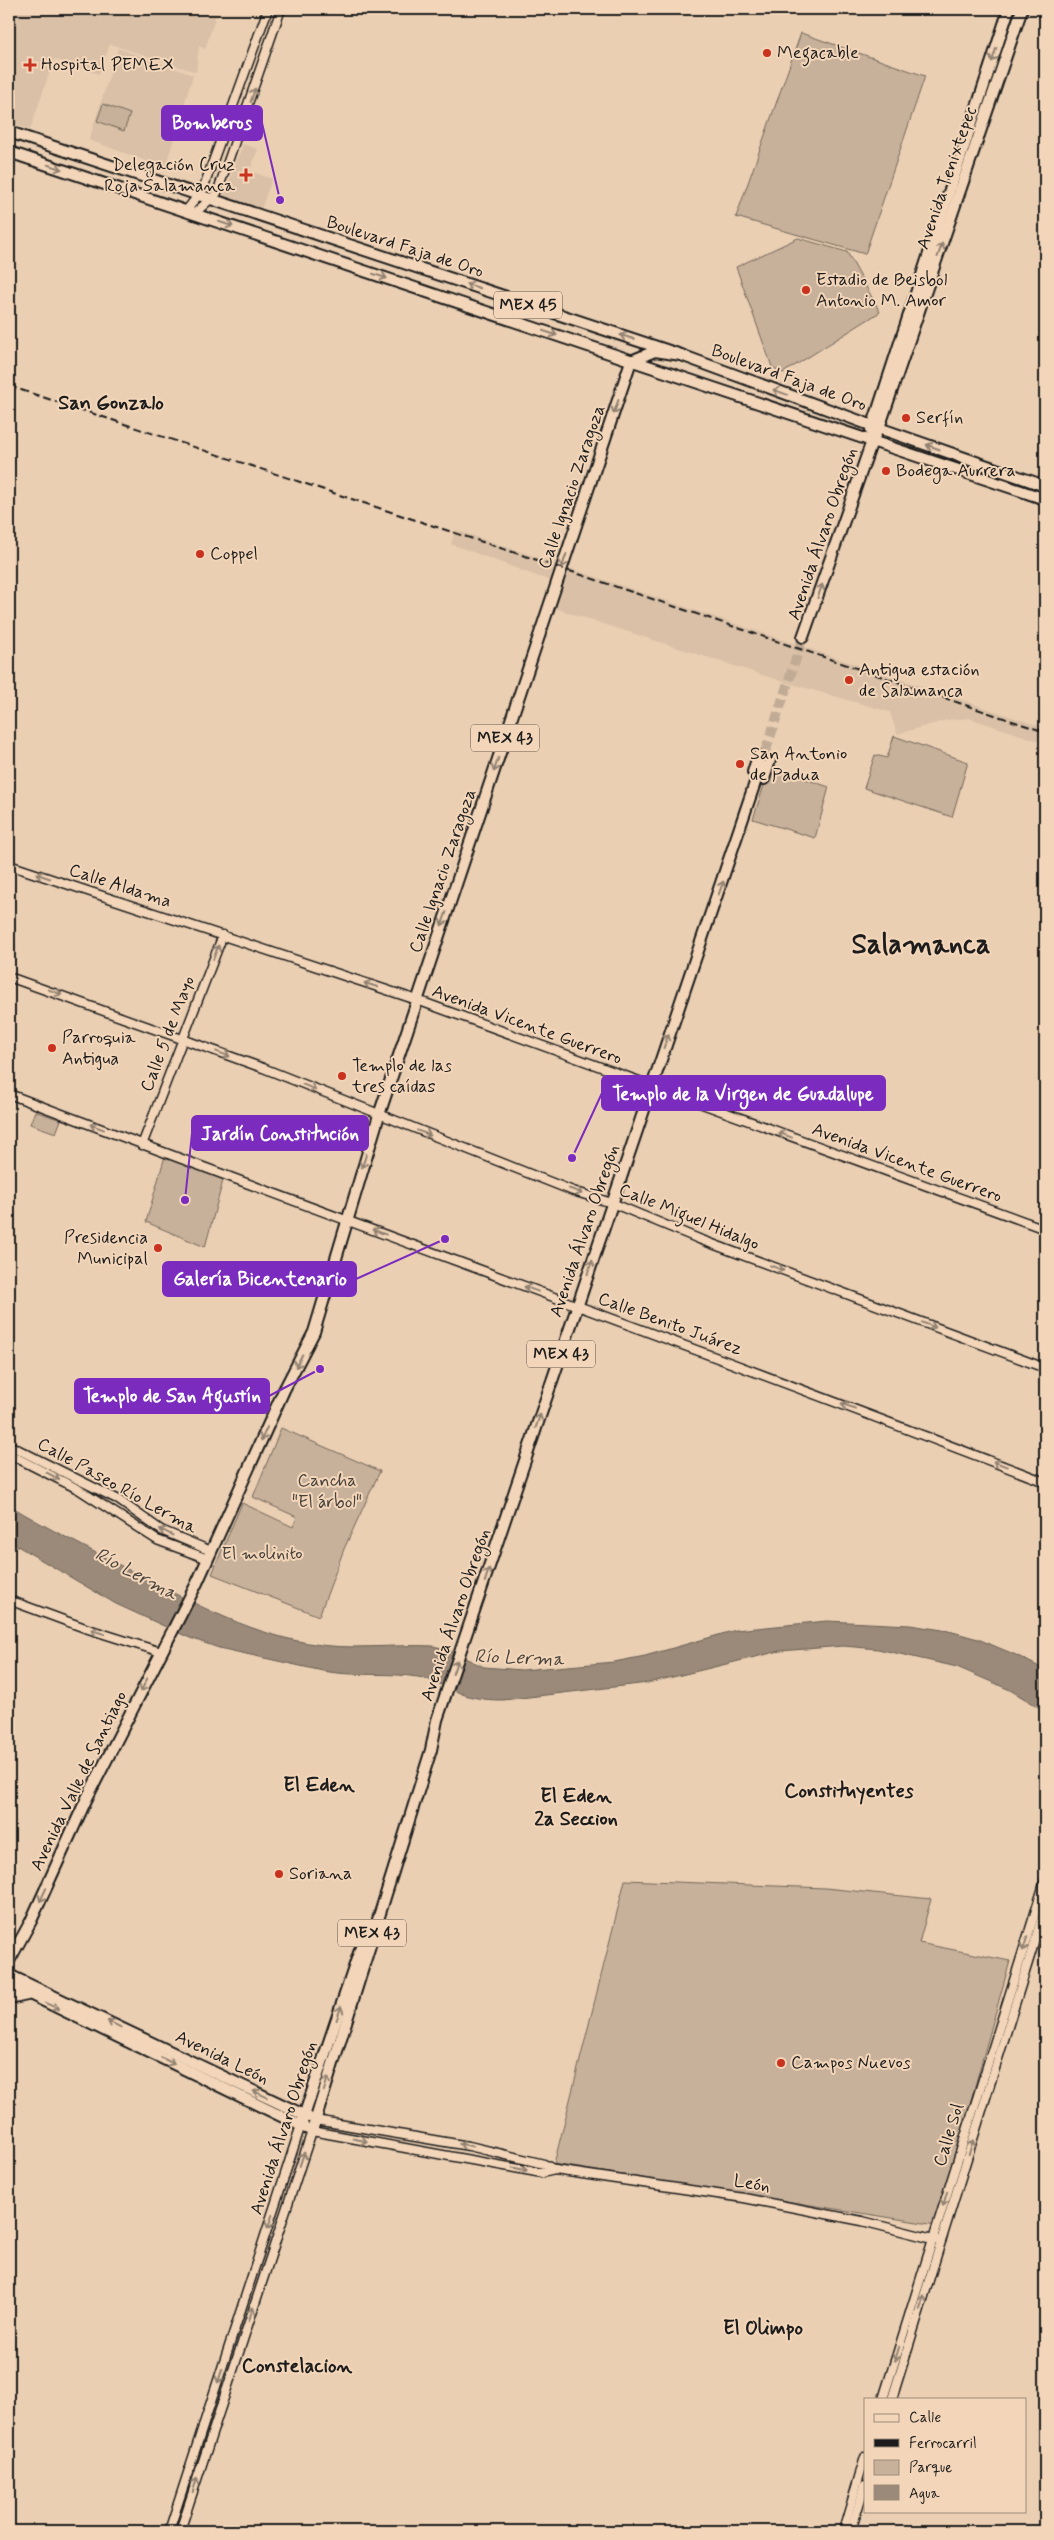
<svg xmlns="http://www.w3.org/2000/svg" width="1054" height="2540" viewBox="0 0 1054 2540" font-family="Mynerve,sans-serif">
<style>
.built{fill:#d9c0a6}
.green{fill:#c8b19a;stroke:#72665b}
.water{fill:#9b8a79;stroke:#685e54}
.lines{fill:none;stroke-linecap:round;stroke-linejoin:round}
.primary-tunnel{stroke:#c1ab95;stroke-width:10;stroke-dasharray:10 5;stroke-linecap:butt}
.tertiary-casing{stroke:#1c1c1c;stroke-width:11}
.primary-casing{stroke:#1c1c1c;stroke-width:14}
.tertiary{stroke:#f3d6b9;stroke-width:8}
.primary{stroke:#f3d6b9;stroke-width:10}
.rail{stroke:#1c1c1c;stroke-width:2;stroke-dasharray:8 4;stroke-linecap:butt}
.oneway{stroke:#928272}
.poi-dot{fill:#c8321e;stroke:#f3d6b9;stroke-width:2}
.labels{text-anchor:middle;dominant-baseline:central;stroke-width:4;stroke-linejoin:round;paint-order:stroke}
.shield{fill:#f3d6b9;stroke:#5c544b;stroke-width:1}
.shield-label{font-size:16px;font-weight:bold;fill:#1c1c1c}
.poi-label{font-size:18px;fill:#1c1c1c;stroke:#f3d6b9;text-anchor:start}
.street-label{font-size:18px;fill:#1c1c1c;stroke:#f3d6b9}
.park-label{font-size:18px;fill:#47413c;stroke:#f3d6b9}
.water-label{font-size:19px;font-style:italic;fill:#48423d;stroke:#f3d6b9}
.quarter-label{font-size:20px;font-weight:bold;fill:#1c1c1c;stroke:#f3d6b9}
.town-label{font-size:28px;font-weight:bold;fill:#1c1c1c;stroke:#f3d6b9}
.leader{fill:none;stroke:#7b2cbf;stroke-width:2}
.callout-dot{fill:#7b2cbf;stroke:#f3d6b9;stroke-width:2}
.callout{fill:#7b2cbf;stroke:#7b2cbf;stroke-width:2}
.callout-label{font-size:19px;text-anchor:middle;font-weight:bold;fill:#fff}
</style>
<rect width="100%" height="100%" fill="#eacfb3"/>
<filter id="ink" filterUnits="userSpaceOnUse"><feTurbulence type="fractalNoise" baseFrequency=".02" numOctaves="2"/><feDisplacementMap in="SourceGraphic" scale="10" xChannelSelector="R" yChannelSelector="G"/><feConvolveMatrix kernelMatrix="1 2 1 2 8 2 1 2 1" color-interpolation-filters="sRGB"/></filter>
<g filter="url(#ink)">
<g class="built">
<polygon points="9,9 218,9 205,49 199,46 196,72 110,44 99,74 54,59 30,130 9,122"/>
<polygon points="118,48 193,75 165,168 89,140"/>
<polygon points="243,144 258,149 250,171 272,179 261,209 224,195"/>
<polygon points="456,530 1045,728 1045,743 969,718 947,720 897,734 890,712 778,680 554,608 561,585 451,544"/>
</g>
<g class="green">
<polygon points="801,33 925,76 865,254 736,217"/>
<polygon points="103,104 130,114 124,131 97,121"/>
<polygon points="798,238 847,252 880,312 783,373 772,367 736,267"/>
<polygon points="894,736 968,762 952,817 864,788 875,755 887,758"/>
<polygon points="770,767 829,787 815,838 753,819"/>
<polygon points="35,1111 61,1120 56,1133 30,1124"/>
<polygon points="165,1156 224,1177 205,1247 146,1222"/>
<polygon points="281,1428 380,1471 344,1549 319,1616 212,1574 242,1503 293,1527 297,1517 253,1497"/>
<polygon points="625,1880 825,1888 931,1899 919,1943 1010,1961 936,2225 554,2164"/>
</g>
<path class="water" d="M9,1505C48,1529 89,1549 129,1570C185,1599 245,1632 308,1643C349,1651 392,1644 433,1646L446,1649L484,1667L522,1670L614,1662L645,1656L736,1630L827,1621L910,1625L949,1631L978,1639L1016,1655L1045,1670V1711L1010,1690L957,1667L878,1649L843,1646L780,1651L648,1683L503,1700C490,1700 477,1699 465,1695C449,1689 435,1680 418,1677C386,1672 354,1677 323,1671L219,1648L190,1638L116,1604L9,1541Z"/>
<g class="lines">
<polyline class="primary-tunnel" points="761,765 803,637"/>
<g class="tertiary-casing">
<g id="tertiary">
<polyline points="186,211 203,189 268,9"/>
<polyline points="194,214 217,193 281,9"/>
<polyline points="9,865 417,1000 1045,1229"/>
<polyline points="9,977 263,1068 573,1191 612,1203 699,1239 1045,1368"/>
<path d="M9,1094C354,1225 701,1349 1045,1482"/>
<polyline points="142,1145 223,935"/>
<polyline points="9,1445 117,1499 161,1530 211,1551"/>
<polyline points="9,1454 78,1489 157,1540 208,1559"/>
<polyline points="9,1600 85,1628 161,1652"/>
<polyline points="315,2120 469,2146 544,2164 555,2170 744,2198 862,2221 941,2241"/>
<polyline points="883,2399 1045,1881"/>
<polyline points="892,2399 1045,1908"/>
<polyline points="169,2531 301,2125"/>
<polyline points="180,2531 312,2131 542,2173 555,2170"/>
<polyline points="843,2531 865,2457"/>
<polyline points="851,2531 865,2485"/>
</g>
</g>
<g class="primary-casing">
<g id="primary">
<polyline points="9,132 681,355 873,426 1045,486"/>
<polyline points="9,152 1045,499"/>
<polyline points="871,431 1009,9"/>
<polyline points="803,637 872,441 879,428 1022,9"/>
<polyline points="753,772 758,756"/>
<polyline points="764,779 770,760"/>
<polyline points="9,1961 31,1921 86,1800 197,1583 284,1390 314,1332 379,1115 631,361 655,351 681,355"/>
<polyline points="9,1975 308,2117"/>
<polyline points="9,1984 312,2131 431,1750 437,1720 761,765"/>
<polyline points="9,1999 27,1995"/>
<polyline points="301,2125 366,1932"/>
</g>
</g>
<use href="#tertiary" class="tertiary"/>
<use href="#primary" class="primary"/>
<polyline class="rail" points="9,386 552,565 1045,732"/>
</g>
<defs><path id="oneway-shaft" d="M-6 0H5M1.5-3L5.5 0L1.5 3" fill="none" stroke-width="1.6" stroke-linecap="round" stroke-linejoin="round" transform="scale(1.25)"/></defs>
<g class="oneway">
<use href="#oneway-shaft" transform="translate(994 55) rotate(108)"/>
<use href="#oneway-shaft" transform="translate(253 95) rotate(-71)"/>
<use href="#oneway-shaft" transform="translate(55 167) rotate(18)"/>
<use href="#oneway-shaft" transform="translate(226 224) rotate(18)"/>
<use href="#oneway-shaft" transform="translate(940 250) rotate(-71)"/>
<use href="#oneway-shaft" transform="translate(380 276) rotate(18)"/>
<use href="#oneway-shaft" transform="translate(473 286) rotate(-162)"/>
<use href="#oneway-shaft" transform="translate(550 333) rotate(18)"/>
<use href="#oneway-shaft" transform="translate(627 337) rotate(-162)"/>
<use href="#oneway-shaft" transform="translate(780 392) rotate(-160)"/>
<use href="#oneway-shaft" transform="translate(616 407) rotate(109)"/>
<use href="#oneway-shaft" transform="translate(933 447) rotate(-161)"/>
<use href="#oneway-shaft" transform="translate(564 561) rotate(109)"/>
<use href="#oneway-shaft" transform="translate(820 591) rotate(-71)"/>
<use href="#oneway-shaft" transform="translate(496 765) rotate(108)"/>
<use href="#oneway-shaft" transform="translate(43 876) rotate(-161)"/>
<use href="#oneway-shaft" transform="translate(721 888) rotate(-70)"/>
<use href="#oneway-shaft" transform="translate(444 919) rotate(109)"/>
<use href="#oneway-shaft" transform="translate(216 952) rotate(-69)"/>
<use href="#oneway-shaft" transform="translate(371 985) rotate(-162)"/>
<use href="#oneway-shaft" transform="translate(55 992) rotate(20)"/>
<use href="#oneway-shaft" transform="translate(666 1041) rotate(-71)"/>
<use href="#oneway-shaft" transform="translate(223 1054) rotate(20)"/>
<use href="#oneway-shaft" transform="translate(309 1087) rotate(22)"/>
<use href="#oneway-shaft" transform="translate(97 1127) rotate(-159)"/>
<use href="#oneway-shaft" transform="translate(424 1133) rotate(21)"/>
<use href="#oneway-shaft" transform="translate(785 1135) rotate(-160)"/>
<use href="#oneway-shaft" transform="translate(364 1161) rotate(108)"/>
<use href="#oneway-shaft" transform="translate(576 1191) rotate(19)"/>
<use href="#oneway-shaft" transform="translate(379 1232) rotate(-159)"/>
<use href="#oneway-shaft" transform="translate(590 1267) rotate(-71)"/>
<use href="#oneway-shaft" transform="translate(777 1268) rotate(21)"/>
<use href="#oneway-shaft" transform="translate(531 1289) rotate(-160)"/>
<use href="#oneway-shaft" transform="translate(929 1325) rotate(21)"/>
<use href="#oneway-shaft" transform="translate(299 1361) rotate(117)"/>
<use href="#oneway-shaft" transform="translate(848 1406) rotate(-159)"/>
<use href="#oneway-shaft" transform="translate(538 1421) rotate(-71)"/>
<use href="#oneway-shaft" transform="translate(264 1434) rotate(114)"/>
<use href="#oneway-shaft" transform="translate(1000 1464) rotate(-159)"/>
<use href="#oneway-shaft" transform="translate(53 1476) rotate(28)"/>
<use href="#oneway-shaft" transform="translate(166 1532) rotate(-153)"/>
<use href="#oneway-shaft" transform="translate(487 1575) rotate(-72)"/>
<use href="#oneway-shaft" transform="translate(98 1632) rotate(-163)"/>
<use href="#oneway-shaft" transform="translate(455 1667) rotate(-71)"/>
<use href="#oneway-shaft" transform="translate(144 1685) rotate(117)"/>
<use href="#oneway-shaft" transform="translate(43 1895) rotate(115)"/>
<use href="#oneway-shaft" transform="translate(1025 1944) rotate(108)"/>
<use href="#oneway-shaft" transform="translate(52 2006) rotate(25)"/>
<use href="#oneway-shaft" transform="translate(339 2013) rotate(-71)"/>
<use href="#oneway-shaft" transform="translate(114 2024) rotate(-154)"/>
<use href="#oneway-shaft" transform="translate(168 2061) rotate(26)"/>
<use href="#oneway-shaft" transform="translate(326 2084) rotate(-73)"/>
<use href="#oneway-shaft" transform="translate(260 2094) rotate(-155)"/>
<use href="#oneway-shaft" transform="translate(360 2140) rotate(11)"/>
<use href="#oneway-shaft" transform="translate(466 2145) rotate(-169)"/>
<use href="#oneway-shaft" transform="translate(971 2147) rotate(-73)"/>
<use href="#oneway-shaft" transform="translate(302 2159) rotate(-71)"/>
<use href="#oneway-shaft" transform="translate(520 2169) rotate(12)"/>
<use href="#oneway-shaft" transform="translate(945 2199) rotate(107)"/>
<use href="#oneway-shaft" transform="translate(270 2222) rotate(108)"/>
<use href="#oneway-shaft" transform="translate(922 2302) rotate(-73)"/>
<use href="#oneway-shaft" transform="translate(251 2314) rotate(-72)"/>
<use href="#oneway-shaft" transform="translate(897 2354) rotate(107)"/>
<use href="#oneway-shaft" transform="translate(220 2376) rotate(108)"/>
<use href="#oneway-shaft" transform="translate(195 2485) rotate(-72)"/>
</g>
</g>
<g class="poi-dot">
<circle cx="767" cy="53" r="5"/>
<path d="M27.5 57.5h5v5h5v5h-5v5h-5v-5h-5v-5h5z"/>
<path d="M243.5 167.5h5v5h5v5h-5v5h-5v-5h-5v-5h5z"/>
<circle cx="806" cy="290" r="5"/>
<circle cx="906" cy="418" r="5"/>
<circle cx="886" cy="471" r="5"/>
<circle cx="200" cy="554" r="5"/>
<circle cx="849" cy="680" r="5"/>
<circle cx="740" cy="764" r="5"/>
<circle cx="52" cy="1048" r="5"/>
<circle cx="342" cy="1076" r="5"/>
<circle cx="158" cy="1248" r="5"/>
<circle cx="279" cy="1874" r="5"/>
<circle cx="781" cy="2063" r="5"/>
</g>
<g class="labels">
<g class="shield">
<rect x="494" y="291.5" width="68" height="27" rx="4"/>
<rect x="471" y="724.5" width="68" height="27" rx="4"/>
<rect x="527" y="1340.5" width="68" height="27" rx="4"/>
<rect x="338" y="1919.5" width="68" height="27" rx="4"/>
</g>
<g class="shield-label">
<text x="528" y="305">MEX 45</text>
<text x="505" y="738">MEX 43</text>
<text x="561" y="1354">MEX 43</text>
<text x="372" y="1933">MEX 43</text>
</g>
<g class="poi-label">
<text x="777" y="53">Megacable</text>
<text x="41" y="65">Hospital PEMEX</text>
<text x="235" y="165" text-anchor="end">Delegación Cruz<tspan x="235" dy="21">Roja Salamanca</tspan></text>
<text x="816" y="280">Estadio de Beisbol<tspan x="816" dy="21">Antonio M. Amor</tspan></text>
<text x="916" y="418">Serfín</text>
<text x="896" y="471">Bodega Aurrera</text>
<text x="210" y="554">Coppel</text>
<text x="859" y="670">Antigua estación<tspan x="859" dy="21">de Salamanca</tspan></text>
<text x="750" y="754">San Antonio<tspan x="750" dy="21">de Padua</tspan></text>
<text x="62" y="1038">Parroquia<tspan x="62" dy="21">Antigua</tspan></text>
<text x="352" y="1066">Templo de las<tspan x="352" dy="21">tres caídas</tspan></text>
<text x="148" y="1238" text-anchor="end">Presidencia<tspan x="148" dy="21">Municipal</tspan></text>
<text x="289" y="1874">Soriana</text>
<text x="791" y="2063">Campos Nuevos</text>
</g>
<g class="street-label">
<text transform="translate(947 178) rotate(-71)">Avenida Tenixtepec</text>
<text transform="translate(405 247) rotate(18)">Boulevard Faja de Oro</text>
<text transform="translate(789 378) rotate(20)">Boulevard Faja de Oro</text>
<text transform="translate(572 487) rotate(-71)">Calle Ignacio Zaragoza</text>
<text transform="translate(823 534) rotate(-71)">Avenida Álvaro Obregón</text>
<text transform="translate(443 871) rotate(-71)">Calle Ignacio Zaragoza</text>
<text transform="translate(120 886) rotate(18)">Calle Aldama</text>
<text transform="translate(527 1025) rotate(20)">Avenida Vicente Guerrero</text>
<text transform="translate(168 1034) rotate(-69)">Calle 5 de Mayo</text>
<text transform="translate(907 1163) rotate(20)">Avenida Vicente Guerrero</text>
<text transform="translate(689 1217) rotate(22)">Calle Miguel Hidalgo</text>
<text transform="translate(585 1231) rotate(-71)">Avenida Álvaro Obregón</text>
<text transform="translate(670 1324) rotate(20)">Calle Benito Juárez</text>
<text transform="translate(117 1486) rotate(29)">Calle Paseo Río Lerma</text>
<text transform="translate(456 1615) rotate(-71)">Avenida Álvaro Obregón</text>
<text transform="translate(79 1781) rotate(-64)">Avenida Valle de Santiago</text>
<text transform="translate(222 2058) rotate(26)">Avenida León</text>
<text transform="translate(284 2128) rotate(-72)">Avenida Álvaro Obregón</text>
<text transform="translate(949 2135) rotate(-73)">Calle Sol</text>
<text transform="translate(752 2184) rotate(10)">León</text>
</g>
<g class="park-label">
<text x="327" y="1481">Cancha<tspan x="327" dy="21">"El árbol"</tspan></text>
<text x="262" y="1554">El molinito</text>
</g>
<g class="water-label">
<text transform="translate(136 1574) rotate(28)">Río Lerma</text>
<text transform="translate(519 1658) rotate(2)">Río Lerma</text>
</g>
<g class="quarter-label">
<text x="111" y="403">San Gonzalo</text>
<text x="319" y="1785">El Eden</text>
<text x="849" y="1791">Constituyentes</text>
<text x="576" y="1796">El Eden<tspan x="576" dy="23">2a Seccion</tspan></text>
<text x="763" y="2328">El Olimpo</text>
<text x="297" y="2366">Constelacion</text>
</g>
<g class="town-label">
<text x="921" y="945">Salamanca</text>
</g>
</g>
<path class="leader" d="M280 200L262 123M572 1158L602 1093M185 1200L192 1133M445 1239L356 1279M320 1369L269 1396"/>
<g class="callout-dot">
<circle cx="280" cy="200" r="5"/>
<circle cx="572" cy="1158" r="5"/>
<circle cx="185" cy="1200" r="5"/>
<circle cx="445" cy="1239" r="5"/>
<circle cx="320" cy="1369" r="5"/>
</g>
<g class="callout">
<rect x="162" y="106" width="100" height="34" rx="5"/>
<rect x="602" y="1076" width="283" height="34" rx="5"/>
<rect x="192" y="1116" width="176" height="34" rx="5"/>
<rect x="163" y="1262" width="193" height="34" rx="5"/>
<rect x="75" y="1379" width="194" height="34" rx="5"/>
</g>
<g class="callout-label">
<text x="212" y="129">Bomberos</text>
<text x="743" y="1100">Templo de la Virgen de Guadalupe</text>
<text x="280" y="1140">Jardín Constitución</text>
<text x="260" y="1285">Galería Bicentenario</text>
<text x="172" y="1402">Templo de San Agustín</text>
</g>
<rect width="1054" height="2540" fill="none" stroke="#f3d6b9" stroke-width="30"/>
<rect x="15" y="15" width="1024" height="2510" fill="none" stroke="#1c1c1c" stroke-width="2" filter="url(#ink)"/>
<rect x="864" y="2398" width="162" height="115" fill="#f3d6b9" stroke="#9d8c7a"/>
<rect x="874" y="2414" width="25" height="8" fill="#f3d6b9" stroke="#9d8c7a"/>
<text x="909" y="2422" font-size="15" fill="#1c1c1c">Calle</text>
<rect x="874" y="2439" width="25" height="8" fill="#1c1c1c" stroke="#9d8c7a"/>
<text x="909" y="2448" font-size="15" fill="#1c1c1c">Ferrocarril</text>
<rect x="874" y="2460" width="25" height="15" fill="#c8b19a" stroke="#9d8c7a"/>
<text x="909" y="2472" font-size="15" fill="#1c1c1c">Parque</text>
<rect x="874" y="2485" width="25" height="15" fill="#9b8a79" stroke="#9d8c7a"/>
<text x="909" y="2498" font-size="15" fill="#1c1c1c">Agua</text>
</svg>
